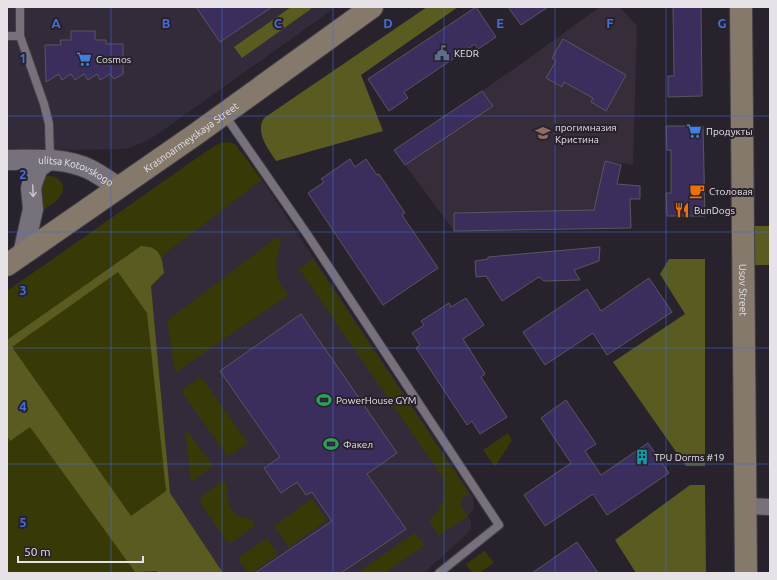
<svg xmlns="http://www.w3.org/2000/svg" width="777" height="580" viewBox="0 0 777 580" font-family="Ubuntu,sans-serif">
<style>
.built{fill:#332b39}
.education{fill:#372c3a}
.green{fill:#373906}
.forest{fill:#595b20;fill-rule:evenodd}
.building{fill:#3b2e5c;stroke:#585661}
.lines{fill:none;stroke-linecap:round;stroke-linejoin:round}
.service-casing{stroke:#443f47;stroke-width:10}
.minor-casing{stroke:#443f47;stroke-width:18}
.tertiary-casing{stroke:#443f47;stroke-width:22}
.secondary-casing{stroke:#443f47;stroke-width:24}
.service{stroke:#77717c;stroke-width:8}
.minor{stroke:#77717c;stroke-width:16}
.tertiary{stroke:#77717c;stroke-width:20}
.secondary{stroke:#84796a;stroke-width:22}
.oneway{stroke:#c5c0c8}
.grid{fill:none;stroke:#456cdb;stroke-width:1;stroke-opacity:0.55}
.labels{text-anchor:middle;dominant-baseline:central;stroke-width:4;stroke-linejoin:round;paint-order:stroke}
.poi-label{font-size:10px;fill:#e6e2e8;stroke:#28222c;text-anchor:start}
.street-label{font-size:10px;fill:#e6e2e8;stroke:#28222c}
.grid-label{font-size:13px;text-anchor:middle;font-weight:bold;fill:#456cdb;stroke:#28222c;stroke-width:4;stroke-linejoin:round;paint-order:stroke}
</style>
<rect width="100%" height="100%" fill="#28222c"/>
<g class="built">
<polygon points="7,7 196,7 221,42 272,7 336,7 155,136 142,143 126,149 64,150 7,153"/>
<polygon points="262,180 473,497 474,504 473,510 468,516 471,521 471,528 468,533 424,573 223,573 170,493 151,286 164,273 161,256"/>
</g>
<polygon class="education" points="600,7 620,7 637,26 633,165 605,161 594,210 454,213 454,231 405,165 492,106 482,91 518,66"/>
<g class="green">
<polygon points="228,142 235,144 262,180 162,256 164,273 151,286 170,493 223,573 7,573 7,291 214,146 221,143"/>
<path d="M47,176C53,176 58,177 61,182C70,196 48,206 39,213L40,182Z"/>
<polygon points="277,237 281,242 276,260 278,280 288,295 175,373 167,321"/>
<path d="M313,259L469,493L462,499L461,507L468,516L439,536L429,521C443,507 449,495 441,475L299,269Z"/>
<polygon points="201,377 248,443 228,457 181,391"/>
<polygon points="185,428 213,466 191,482"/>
<polygon points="508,433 512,440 495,467 483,450"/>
<path d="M224,480C231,489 225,501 232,510C238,518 246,516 252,520C253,521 254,523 255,525L233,542H227L200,502L202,496Z"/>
<polygon points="312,499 327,520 289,547 274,526"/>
<polygon points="415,533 425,545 385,573 357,573"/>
<polygon points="267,538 278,555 251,573 248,573 238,558"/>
<polygon points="485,551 494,563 479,573 472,573 466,564"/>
</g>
<g class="forest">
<polygon points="291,7 310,7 311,9 242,58 234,47"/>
<path d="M427,7H458L361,75L383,131L276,161C268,148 255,133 264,118Z"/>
<rect x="754" y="226" width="16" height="39"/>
<path d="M141,246C160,246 162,257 164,273L151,286L170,493L223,573H158L157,571L135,572L30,427L10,441L7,436V340ZM118,272L147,313L166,491L131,516L12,347Z"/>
<polygon points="669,259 705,259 705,466 686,466 613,362 685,314 660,274"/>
<polygon points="690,485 705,485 706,573 636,573 615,540"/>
</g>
<g class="building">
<polygon points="196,7 272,7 220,42"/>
<polygon points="476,7 496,37 478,49 475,44 404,92 408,98 389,111 368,79"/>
<polygon points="508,7 548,7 521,25"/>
<polygon points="673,7 701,7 702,96 668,97 668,76 674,76"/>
<polygon points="71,31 95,31 95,40 106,40 106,44 123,44 123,74 114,79 110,74 100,80 97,74 88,80 84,74 75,80 71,74 62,80 59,74 46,82 45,45 61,45 60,40 71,40"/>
<polygon points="563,39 626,75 606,111 591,102 593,98 564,82 562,87 546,78 556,61 552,58"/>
<polygon points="482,91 493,106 405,165 394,150"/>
<polygon points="666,126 703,126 705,216 667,216 666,193 671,193 671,150 667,150"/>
<polygon points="350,159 355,167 366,159 377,175 379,174 405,213 402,215 438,268 383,305 308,193 324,182 321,179"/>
<polygon points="605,161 621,165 617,184 640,186 640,199 630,199 631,228 454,231 454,213 594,210"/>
<polygon points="600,247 599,261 574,270 580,280 544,281 539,277 502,301 486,276 476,277 475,261 488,259 488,257"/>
<polygon points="649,278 672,312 607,355 593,333 545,365 523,332 587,289 601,311"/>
<polygon points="466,298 484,325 463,339 485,374 481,377 507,417 480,434 472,421 467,425 416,348 420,345 412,333 424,325 421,321 449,303 451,307"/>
<polygon points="301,314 397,453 367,474 406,529 341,573 255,573 332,521 312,492 306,495 297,482 281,493 264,468 280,457 220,371"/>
<polygon points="566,400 596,444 585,451 601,475 648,443 669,473 607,515 593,494 545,526 524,495 571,463 541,418"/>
<polygon points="577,542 598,573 532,573"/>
</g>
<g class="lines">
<g class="service-casing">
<g id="service">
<polyline points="20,7 20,36 44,104 49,124 50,159"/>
<polyline points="7,36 20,36"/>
<polyline points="224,114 307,234 499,525 439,573"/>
</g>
</g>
<g class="minor-casing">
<polyline id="minor" points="746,506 770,507"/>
</g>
<g class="tertiary-casing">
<g id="tertiary">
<path id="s1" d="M7,160C35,160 63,157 89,169C99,174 109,181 118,187"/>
<polyline points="23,254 33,209 31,188 34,178 38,168 50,159"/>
</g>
</g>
<g class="secondary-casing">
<g id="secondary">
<path id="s2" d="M741,7L746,573"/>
<path id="s3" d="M7,265L196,134L372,7"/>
</g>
</g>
<use href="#service" class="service"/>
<use href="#minor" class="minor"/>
<use href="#tertiary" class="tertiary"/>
<use href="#secondary" class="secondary"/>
</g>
<defs><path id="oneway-shaft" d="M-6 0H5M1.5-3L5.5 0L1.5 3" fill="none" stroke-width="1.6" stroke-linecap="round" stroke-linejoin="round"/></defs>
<use class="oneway" href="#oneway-shaft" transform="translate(33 191) rotate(87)"/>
<path class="grid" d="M111,7V573M222,7V573M333,7V573M444,7V573M555,7V573M666,7V573M7,116H770M7,232H770M7,348H770M7,464H770"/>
<defs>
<g id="civic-bare" transform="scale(1.2)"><path d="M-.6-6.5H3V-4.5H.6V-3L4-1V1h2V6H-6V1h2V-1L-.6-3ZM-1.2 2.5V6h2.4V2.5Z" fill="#5c6f8a" stroke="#28222c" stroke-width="2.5" paint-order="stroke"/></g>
<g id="supermarket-bare" transform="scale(1.2)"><path d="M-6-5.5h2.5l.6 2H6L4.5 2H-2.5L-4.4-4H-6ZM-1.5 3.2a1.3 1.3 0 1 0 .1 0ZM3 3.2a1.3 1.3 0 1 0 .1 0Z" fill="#3f7fe0" stroke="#28222c" stroke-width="2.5" paint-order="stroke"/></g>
<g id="school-bare" transform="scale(1.2)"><path d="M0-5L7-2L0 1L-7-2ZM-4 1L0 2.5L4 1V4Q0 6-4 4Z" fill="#8d6e63" stroke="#28222c" stroke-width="2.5" paint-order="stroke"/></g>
<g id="cafe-bare" transform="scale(1.2)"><path d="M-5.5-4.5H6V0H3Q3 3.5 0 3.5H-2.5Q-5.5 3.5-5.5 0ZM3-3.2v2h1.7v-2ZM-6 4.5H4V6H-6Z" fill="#e8710a" stroke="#28222c" stroke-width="2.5" paint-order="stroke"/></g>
<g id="restaurant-bare" transform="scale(1.2)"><path d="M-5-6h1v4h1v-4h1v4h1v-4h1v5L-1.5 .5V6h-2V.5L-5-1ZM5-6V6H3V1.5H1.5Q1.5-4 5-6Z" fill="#e8710a" stroke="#28222c" stroke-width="2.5" paint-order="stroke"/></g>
<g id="stadium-bare" transform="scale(1.2)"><path d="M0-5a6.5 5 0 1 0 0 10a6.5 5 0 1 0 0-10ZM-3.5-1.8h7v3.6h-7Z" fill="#2e9e5b" stroke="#28222c" stroke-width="2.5" paint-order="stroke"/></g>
<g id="building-bare" transform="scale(1.2)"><path d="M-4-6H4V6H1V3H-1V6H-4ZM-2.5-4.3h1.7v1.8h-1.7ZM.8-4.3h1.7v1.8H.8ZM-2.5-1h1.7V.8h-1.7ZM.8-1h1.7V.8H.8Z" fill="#0f9aa8" stroke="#28222c" stroke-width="2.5" paint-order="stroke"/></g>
</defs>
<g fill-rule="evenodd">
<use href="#civic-bare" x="442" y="53"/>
<use href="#supermarket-bare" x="84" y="59"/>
<use href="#supermarket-bare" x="694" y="131"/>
<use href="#school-bare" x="543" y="133"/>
<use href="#cafe-bare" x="697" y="191"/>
<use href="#restaurant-bare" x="682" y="210"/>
<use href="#stadium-bare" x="324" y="400"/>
<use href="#stadium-bare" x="331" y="444"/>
<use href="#building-bare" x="642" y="457"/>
</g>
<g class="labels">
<g class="poi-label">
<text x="454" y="53">KEDR</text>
<text x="96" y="59">Cosmos</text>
<text x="555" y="127">прогимназия<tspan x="555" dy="12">Кристина</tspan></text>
<text x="706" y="131">Продукты</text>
<text x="709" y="191">Столовая</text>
<text x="694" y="210">BunDogs</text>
<text x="336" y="400">PowerHouse GYM</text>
<text x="343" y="444">Факел</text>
<text x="654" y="457">TPU Dorms #19</text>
</g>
<g class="street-label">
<text stroke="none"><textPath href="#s3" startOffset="224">Krasnoarmeyskaya Street</textPath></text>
<text stroke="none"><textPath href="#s1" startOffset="71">ulitsa Kotovskogo</textPath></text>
<text stroke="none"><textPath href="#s2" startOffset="283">Usov Street</textPath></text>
</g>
</g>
<g class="grid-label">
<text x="56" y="28">A</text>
<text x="166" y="28">B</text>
<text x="278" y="28">C</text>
<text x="388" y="28">D</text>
<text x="500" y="28">E</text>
<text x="610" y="28">F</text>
<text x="722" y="28">G</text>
<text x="23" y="63">1</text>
<text x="23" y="179">2</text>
<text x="23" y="295">3</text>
<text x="23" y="411">4</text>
<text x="23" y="527">5</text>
</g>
<rect width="777" height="580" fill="none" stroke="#e6e2e8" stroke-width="16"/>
<path d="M18 556v6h125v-6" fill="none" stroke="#e6e2e8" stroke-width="2"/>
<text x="24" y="556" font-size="12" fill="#e6e2e8" stroke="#28222c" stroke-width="3" paint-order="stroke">50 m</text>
</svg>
